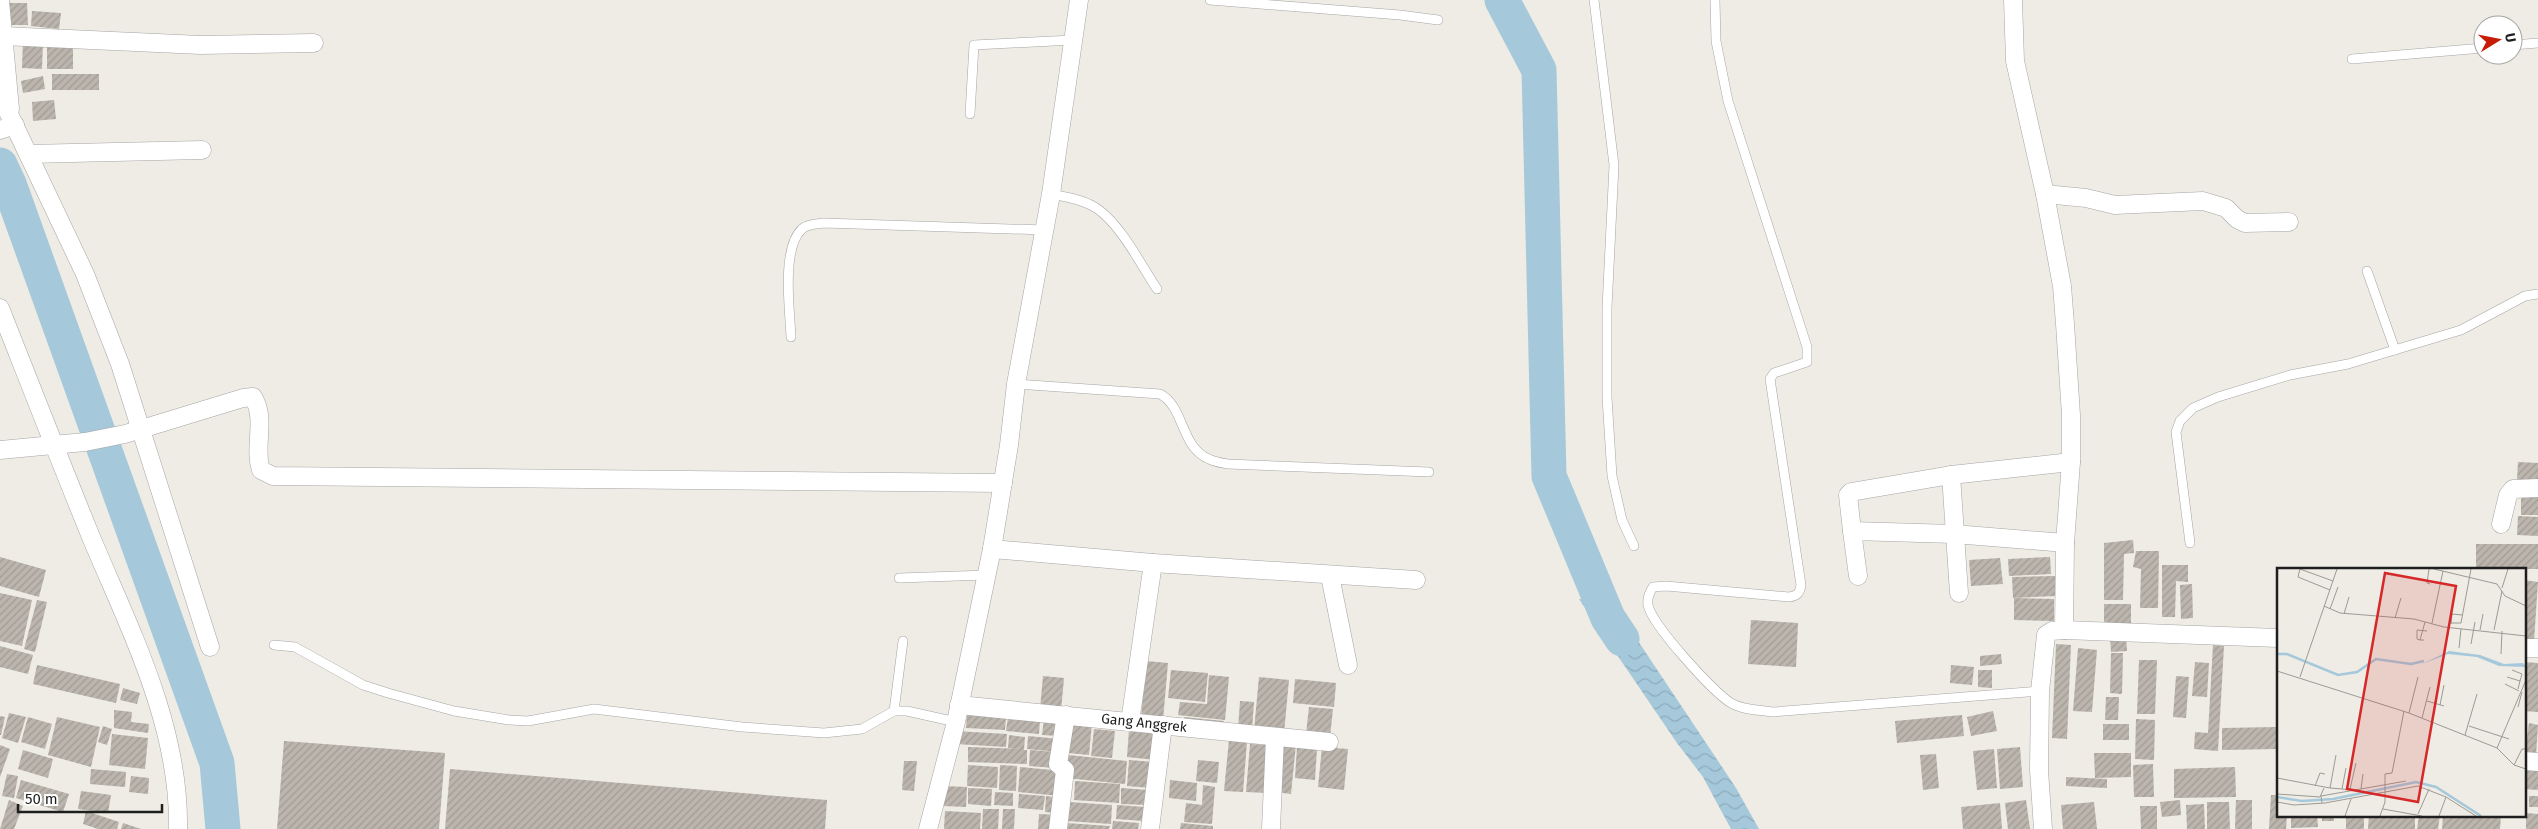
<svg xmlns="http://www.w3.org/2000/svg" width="2538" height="829" viewBox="0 0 2538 829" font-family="'Fira Sans',sans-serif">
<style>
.water{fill:url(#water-waves)}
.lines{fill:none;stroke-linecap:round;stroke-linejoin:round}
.river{stroke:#a5c8db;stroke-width:35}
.building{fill:url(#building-hatch)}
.service-casing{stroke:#a5a5a5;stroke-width:10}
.minor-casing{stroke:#a5a5a5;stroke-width:19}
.service{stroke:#fff;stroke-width:9}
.minor{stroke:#fff;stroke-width:18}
.labels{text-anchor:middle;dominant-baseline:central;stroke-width:5;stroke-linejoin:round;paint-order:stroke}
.street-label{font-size:14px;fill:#1e1e1e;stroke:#fff}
.inset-river{fill:none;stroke:#a5c8db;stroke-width:2.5}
.inset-road{fill:none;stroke:#9b9a95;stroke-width:1}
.view{fill:#d62828;fill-opacity:0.15;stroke:#d62828;stroke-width:2.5}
.inset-edge{fill:none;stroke:#1e1e1e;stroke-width:2.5}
</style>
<defs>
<pattern id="water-waves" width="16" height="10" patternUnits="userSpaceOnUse" patternTransform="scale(1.25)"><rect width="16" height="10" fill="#a5c8db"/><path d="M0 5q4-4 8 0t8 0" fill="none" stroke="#8eabbc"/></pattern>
<pattern id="building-hatch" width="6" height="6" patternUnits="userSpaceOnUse" patternTransform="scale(1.25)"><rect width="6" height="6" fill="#bbb5ad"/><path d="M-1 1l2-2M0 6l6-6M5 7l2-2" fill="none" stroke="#a09b94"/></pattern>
</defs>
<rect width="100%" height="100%" fill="#eeece4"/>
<polygon class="water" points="1604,597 1628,626 1736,788 1759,829 1731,829 1703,777 1677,743 1579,599"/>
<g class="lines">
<g class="river">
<polyline points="1502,0 1539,70 1549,476 1608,618 1622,639"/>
<polyline points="0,165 9,184 217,763 223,829"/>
</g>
</g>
<g class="building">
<polygon points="6,3 27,3 28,25 6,25"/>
<polygon points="32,11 61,13 59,29 31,26"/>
<rect x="47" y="40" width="26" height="29"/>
<polygon points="23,41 43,42 42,69 22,68"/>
<rect x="52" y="74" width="47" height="16"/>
<polygon points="43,76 45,89 23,93 21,81"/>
<polygon points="54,100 56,119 33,121 32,102"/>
<polygon points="2518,462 2538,463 2538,480 2517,480"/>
<rect x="2521" y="497" width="17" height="18"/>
<polygon points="2518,516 2538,517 2538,536 2517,535"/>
<polygon points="2133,540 2134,553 2124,554 2123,600 2104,600 2104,543"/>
<rect x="2476" y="544" width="62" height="25"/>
<polygon points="2136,551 2159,551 2158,608 2140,608 2141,569 2133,567"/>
<polygon points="0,557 46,570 39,597 0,586"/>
<polygon points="2050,557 2051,574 2009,576 2008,559"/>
<polygon points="2000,558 2003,584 1971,586 1969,560"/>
<polygon points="2162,565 2188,565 2188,582 2176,581 2175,617 2162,617"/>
<polygon points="2055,576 2056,596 2013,598 2012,577"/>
<polygon points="2524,580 2538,582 2534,641 2524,640"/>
<polygon points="2192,584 2193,618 2181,619 2180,585"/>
<polygon points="0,593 32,600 22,646 0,641"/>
<polygon points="2014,598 2054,599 2054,621 2014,620"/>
<polygon points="37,600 47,602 35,652 24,649"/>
<rect x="2104" y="604" width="27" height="19"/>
<polygon points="1751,620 1798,623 1796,667 1748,664"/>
<polygon points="2126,635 2127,651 2111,652 2110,636"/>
<polygon points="2056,644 2071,645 2067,739 2052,738"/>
<polygon points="2213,645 2224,646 2218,751 2194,749 2195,732 2208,733"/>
<polygon points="0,646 33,655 28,674 0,667"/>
<polygon points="2078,648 2097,650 2092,712 2073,711"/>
<polygon points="2111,653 2123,653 2122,694 2110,693"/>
<polygon points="2001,654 2002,664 1980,666 1980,656"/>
<polygon points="2139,660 2157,660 2155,714 2137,714"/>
<polygon points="1146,661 1168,663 1163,720 1141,718"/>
<polygon points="2195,662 2209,663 2207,697 2192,696"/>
<polygon points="2524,662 2538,663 2538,712 2524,711"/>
<polygon points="37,665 120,684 116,703 33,684"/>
<polygon points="1951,665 1974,667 1972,685 1950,683"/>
<polygon points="1171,670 1208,673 1205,702 1168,698"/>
<polygon points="1978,670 1992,670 1992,688 1978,687"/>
<polygon points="1209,675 1229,677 1225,720 1178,715 1180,702 1207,704"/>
<polygon points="1043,676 1064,678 1061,711 1040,709"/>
<polygon points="2176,676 2189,677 2186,718 2173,717"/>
<polygon points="1259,677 1289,680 1284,733 1254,730"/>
<polygon points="1295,679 1336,683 1334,707 1293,703"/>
<polygon points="123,688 140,693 137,704 120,700"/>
<polygon points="2106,697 2119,697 2118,720 2105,720"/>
<polygon points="1240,701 1254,702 1252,730 1238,729"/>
<polygon points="1309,707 1333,709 1330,737 1306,734"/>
<polygon points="114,710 132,712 131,722 149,724 148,733 114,728"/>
<polygon points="1993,711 1997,731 1971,736 1967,717"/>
<polygon points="9,713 26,717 18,743 2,738"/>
<polygon points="967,714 1006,716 1005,730 966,728"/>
<polygon points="1962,715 1964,736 1897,743 1895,721"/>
<polygon points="0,716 5,717 1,735 0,735"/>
<polygon points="28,717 52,724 45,749 21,742"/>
<polygon points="57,717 100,727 91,767 48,755"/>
<polygon points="1008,717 1040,720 1039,734 1006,731"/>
<polygon points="1184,717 1224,721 1223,729 1183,726"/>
<polygon points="1044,719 1061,720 1059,736 1042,735"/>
<polygon points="2136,719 2155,720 2154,760 2135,759"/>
<polygon points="1070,721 1092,723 1089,755 1068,753"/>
<polygon points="2529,723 2538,725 2536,756 2525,754"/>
<rect x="2103" y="724" width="26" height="16"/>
<polygon points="103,726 112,729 107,745 98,742"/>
<polygon points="2276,727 2276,749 2222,750 2222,728"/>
<polygon points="1094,729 1115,731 1112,758 1091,756"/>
<polygon points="1129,730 1159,733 1156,760 1127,757"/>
<polygon points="955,731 1007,734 1006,747 955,744"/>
<polygon points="112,734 148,738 145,769 109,765"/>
<polygon points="1009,735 1025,737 1024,750 1027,750 1027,764 968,762 968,747 1022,749 1008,748"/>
<polygon points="1028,736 1060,739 1059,752 1027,749"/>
<polygon points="1229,740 1247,742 1243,792 1224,791"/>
<polygon points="284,741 445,753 439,829 277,829"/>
<polygon points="1280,743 1296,744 1291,794 1276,792"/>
<polygon points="1250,744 1270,745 1266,793 1246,792"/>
<polygon points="0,745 10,749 0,777"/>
<polygon points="1297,747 1317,749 1315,780 1295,778"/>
<polygon points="1322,747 1348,749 1344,790 1318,787"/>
<polygon points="2020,747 2023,787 2000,789 1997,749"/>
<polygon points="1994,749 1997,788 1977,790 1973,751"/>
<polygon points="23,750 53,759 48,778 18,769"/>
<polygon points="1030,750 1056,752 1055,768 1029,766"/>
<polygon points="2094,753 2131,753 2131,777 2095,778"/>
<polygon points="1936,754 1939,788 1923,790 1920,755"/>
<polygon points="1068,755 1127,761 1125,784 1066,778"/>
<polygon points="1129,760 1154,762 1151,788 1127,786"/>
<polygon points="1198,760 1219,762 1217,783 1196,781"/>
<polygon points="904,761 917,761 914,791 902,790"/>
<polygon points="2153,764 2154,797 2134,797 2133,765"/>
<polygon points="968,765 998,767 997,788 967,786"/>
<polygon points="1000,765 1017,766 1016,791 999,790"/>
<polygon points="1020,767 1063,771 1061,796 1018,792"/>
<polygon points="2235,767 2236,797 2174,798 2174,769"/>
<polygon points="91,769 126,772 125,787 90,784"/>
<polygon points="450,769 827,800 825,829 445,829"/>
<polygon points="2524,769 2538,770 2538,790 2524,789"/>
<polygon points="7,774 18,776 14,798 2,796"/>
<polygon points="131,776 149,778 148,794 129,792"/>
<polygon points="2066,777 2107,779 2107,788 2066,786"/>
<polygon points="21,780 69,794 63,812 16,798"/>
<polygon points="1170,780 1197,783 1196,801 1169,798"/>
<polygon points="1075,781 1120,784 1119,803 1074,800"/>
<polygon points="1203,785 1215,787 1212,824 1184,822 1186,803 1202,805"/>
<polygon points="943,786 967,787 966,807 943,806"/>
<polygon points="968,788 992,789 991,806 968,804"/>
<polygon points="1121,788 1148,790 1147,805 1121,804"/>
<polygon points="81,791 111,795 108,813 78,809"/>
<polygon points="995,792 1013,793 1013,806 994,805"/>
<polygon points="1019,794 1045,796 1043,810 1018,808"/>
<polygon points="2271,795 2278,795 2278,815 2287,815 2286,829 2269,829"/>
<polygon points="1046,796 1060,798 1058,813 1045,812"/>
<rect x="2529" y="796" width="9" height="11"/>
<polygon points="9,800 23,806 14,829 0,829"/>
<polygon points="2026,800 2030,829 2008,829 2005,803"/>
<polygon points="2180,800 2181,815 2162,817 2160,802"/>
<polygon points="2236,800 2252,800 2252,829 2235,829"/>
<polygon points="1069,802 1112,805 1111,824 1067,821"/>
<polygon points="2094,802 2097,829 2063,829 2061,805"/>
<polygon points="2207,802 2229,802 2230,829 2207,829"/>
<polygon points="2000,803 2002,829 1963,829 1961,807"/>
<polygon points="2204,804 2205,829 2187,829 2186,805"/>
<polygon points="1117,805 1145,807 1144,821 1116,819"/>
<polygon points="2140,806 2157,806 2157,829 2141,829"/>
<polygon points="983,809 999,809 998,829 982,829"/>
<polygon points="1003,809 1015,809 1014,829 1002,829"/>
<polygon points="86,811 119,822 117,829 98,829 83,824"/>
<polygon points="945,811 981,813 980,829 944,829"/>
<polygon points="2526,813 2538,814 2538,829 2526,829"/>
<polygon points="1039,814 1058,815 1057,829 1038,829"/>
<polygon points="2291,815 2317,815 2318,827 2291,828"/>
<rect x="2322" y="815" width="12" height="6"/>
<rect x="2346" y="815" width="18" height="14"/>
<polygon points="2369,815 2415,815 2415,829 2368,829"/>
<polygon points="2419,815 2440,815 2438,829 2417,829"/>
<polygon points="2443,815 2501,815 2500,829 2442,829"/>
<polygon points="1113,821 1139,823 1138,829 1112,829"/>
<polygon points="123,823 141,829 121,829"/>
<polygon points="1066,823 1110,826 1109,829 1066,829"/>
<polygon points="1181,823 1213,826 1213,829 1180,829"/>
</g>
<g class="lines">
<g class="service-casing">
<g id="service">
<polyline points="1210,0 1400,15 1438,20"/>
<polyline points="1594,0 1614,165 1607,308 1607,397 1612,476 1622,520 1634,546"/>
<path d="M1715,0L1716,41L1728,101L1807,347V362L1774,373L1770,379L1801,585C1800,593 1797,596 1789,597L1666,586L1653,587C1649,593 1647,598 1648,605C1652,625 1713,692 1731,703C1743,710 1759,710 1773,712L2040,691"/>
<polyline points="2513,45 2538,43"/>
<polyline points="2352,59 2483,48"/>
<polyline points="970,114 974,45 1073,40"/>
<path d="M1051,194C1066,197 1086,200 1099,210C1122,227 1141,265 1157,289"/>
<polyline points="2367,271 2395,350"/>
<path d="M791,337C790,312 781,248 802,229C807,224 817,224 824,223L1045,230"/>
<path d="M1016,384L1160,394C1185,407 1180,447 1209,459C1215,462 1222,463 1228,464L1429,472"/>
<polyline points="2190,543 2176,432 2180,421 2193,408 2218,397 2290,375 2348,364 2461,330 2525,296 2538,294"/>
<polyline points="899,578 987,575"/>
<polyline points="274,645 295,647 363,685 388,693 454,711 509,720 528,721 594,709 742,727 824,733 862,729 894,711 907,711 956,722"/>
<polyline points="894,711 903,641"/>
</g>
</g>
<g class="minor-casing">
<g id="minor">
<polyline points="2013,0 2015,61 2045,194 2062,286 2065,324 2071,415 2071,462 2065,543 2064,630 2052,631 2046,635 2040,691 2039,770 2043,829"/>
<polyline points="0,1 10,109"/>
<polyline points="3,36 201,45 314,43"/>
<polyline points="0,95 85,274 120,364 210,647"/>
<polyline points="0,130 15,125"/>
<polyline points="28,154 202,150"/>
<polyline points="2045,194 2086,198 2115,205 2203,201 2226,208 2237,219 2245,223 2289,222"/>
<path d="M0,308C30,384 60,461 91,537C130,630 180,726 178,829"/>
<path d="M0,450L85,442L125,434L243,398L253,397C267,419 253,447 261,470L273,476L1003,483"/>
<polyline points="1951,475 2071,462"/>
<polyline points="2501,524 2508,495 2513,489 2538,488"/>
<polyline points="1852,531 1848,495 1851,492 1951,475 1959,593"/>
<polyline points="992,549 1153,563 1416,580"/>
<polyline points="1330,576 1348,665"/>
<polyline points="1858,576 1852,531 1954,534 2065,543"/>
<polyline points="2064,630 2278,638"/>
<polyline points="2524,648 2538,648"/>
<polyline points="959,705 1329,742"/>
<polyline points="1130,722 1153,563"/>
<polyline points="2524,761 2538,762"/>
<polyline points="928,829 956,722 992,549 1009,445 1016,384 1051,194 1079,0"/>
<polyline points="1058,829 1065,770 1058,764 1066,715"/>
<polyline points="1150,829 1163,725"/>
<polyline points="1271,829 1275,737"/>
</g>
</g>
<use href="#service" class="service"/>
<use href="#minor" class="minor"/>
</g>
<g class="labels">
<g class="street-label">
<text transform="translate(1144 723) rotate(6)">Gang Anggrek</text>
</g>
</g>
<g transform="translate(2277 568)">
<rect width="249" height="249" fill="#eeece4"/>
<path d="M172,83L203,87L227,96L246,95L249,99L222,98L200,89L171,86L145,96Z" fill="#a5c8db"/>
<path class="inset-river" d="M0,86H10L61,107L80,104L99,91L134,96L147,93M0,229L25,233L56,231L139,214L159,219L204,248"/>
<path class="inset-road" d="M152,1L150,15L153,16M157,1L220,16L228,28L249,38M225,20L231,1M53,22L21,9L23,1L56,13M47,38L63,45L137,51L167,59L249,68M53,41L61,19M67,46L72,29M118,50L124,30M155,55L166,3M174,55H184L194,1M174,56L175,46L185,47M203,62L206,46M217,62L225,23M143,72L140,71V62L150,63M147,72H143L148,54M194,76L198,54M182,80L184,61M224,86L225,63M235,102L245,106L243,113M0,103L132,145L220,180L237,197L249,201M23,109L60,1M230,109L243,113L241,121M228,116L242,123M150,133L167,138M163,137L167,117M241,139L245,124M132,145L141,109M145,150L153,119M192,158L232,171M188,167L200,126M220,180L249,112M237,197L245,181H249M0,210L53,220L59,187M38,218L43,205L48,206M53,220L77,222M65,221L69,200M73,221L79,195M84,221L86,206M0,226L43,229L47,220M0,234L17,237L48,235L141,218L169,229L199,248M45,235L44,228L129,213M106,241L145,248M141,246L152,221M68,248L74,231M103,248L108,234V206L115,205L127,143M162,248L169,229"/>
<path class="view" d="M108,5L179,18L141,234L70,221Z"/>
<rect width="249" height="249" class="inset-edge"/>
</g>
<g transform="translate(2498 40) rotate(80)"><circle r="24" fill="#ffffff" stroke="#a5a5a5"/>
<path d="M0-4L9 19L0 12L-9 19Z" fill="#c51d06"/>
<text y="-8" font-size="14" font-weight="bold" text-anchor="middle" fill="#1e1e1e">U</text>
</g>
<path d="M18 804v8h144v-8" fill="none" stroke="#1e1e1e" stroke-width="2.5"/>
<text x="25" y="804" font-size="15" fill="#1e1e1e" stroke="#ffffff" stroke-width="4" paint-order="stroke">50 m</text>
</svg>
